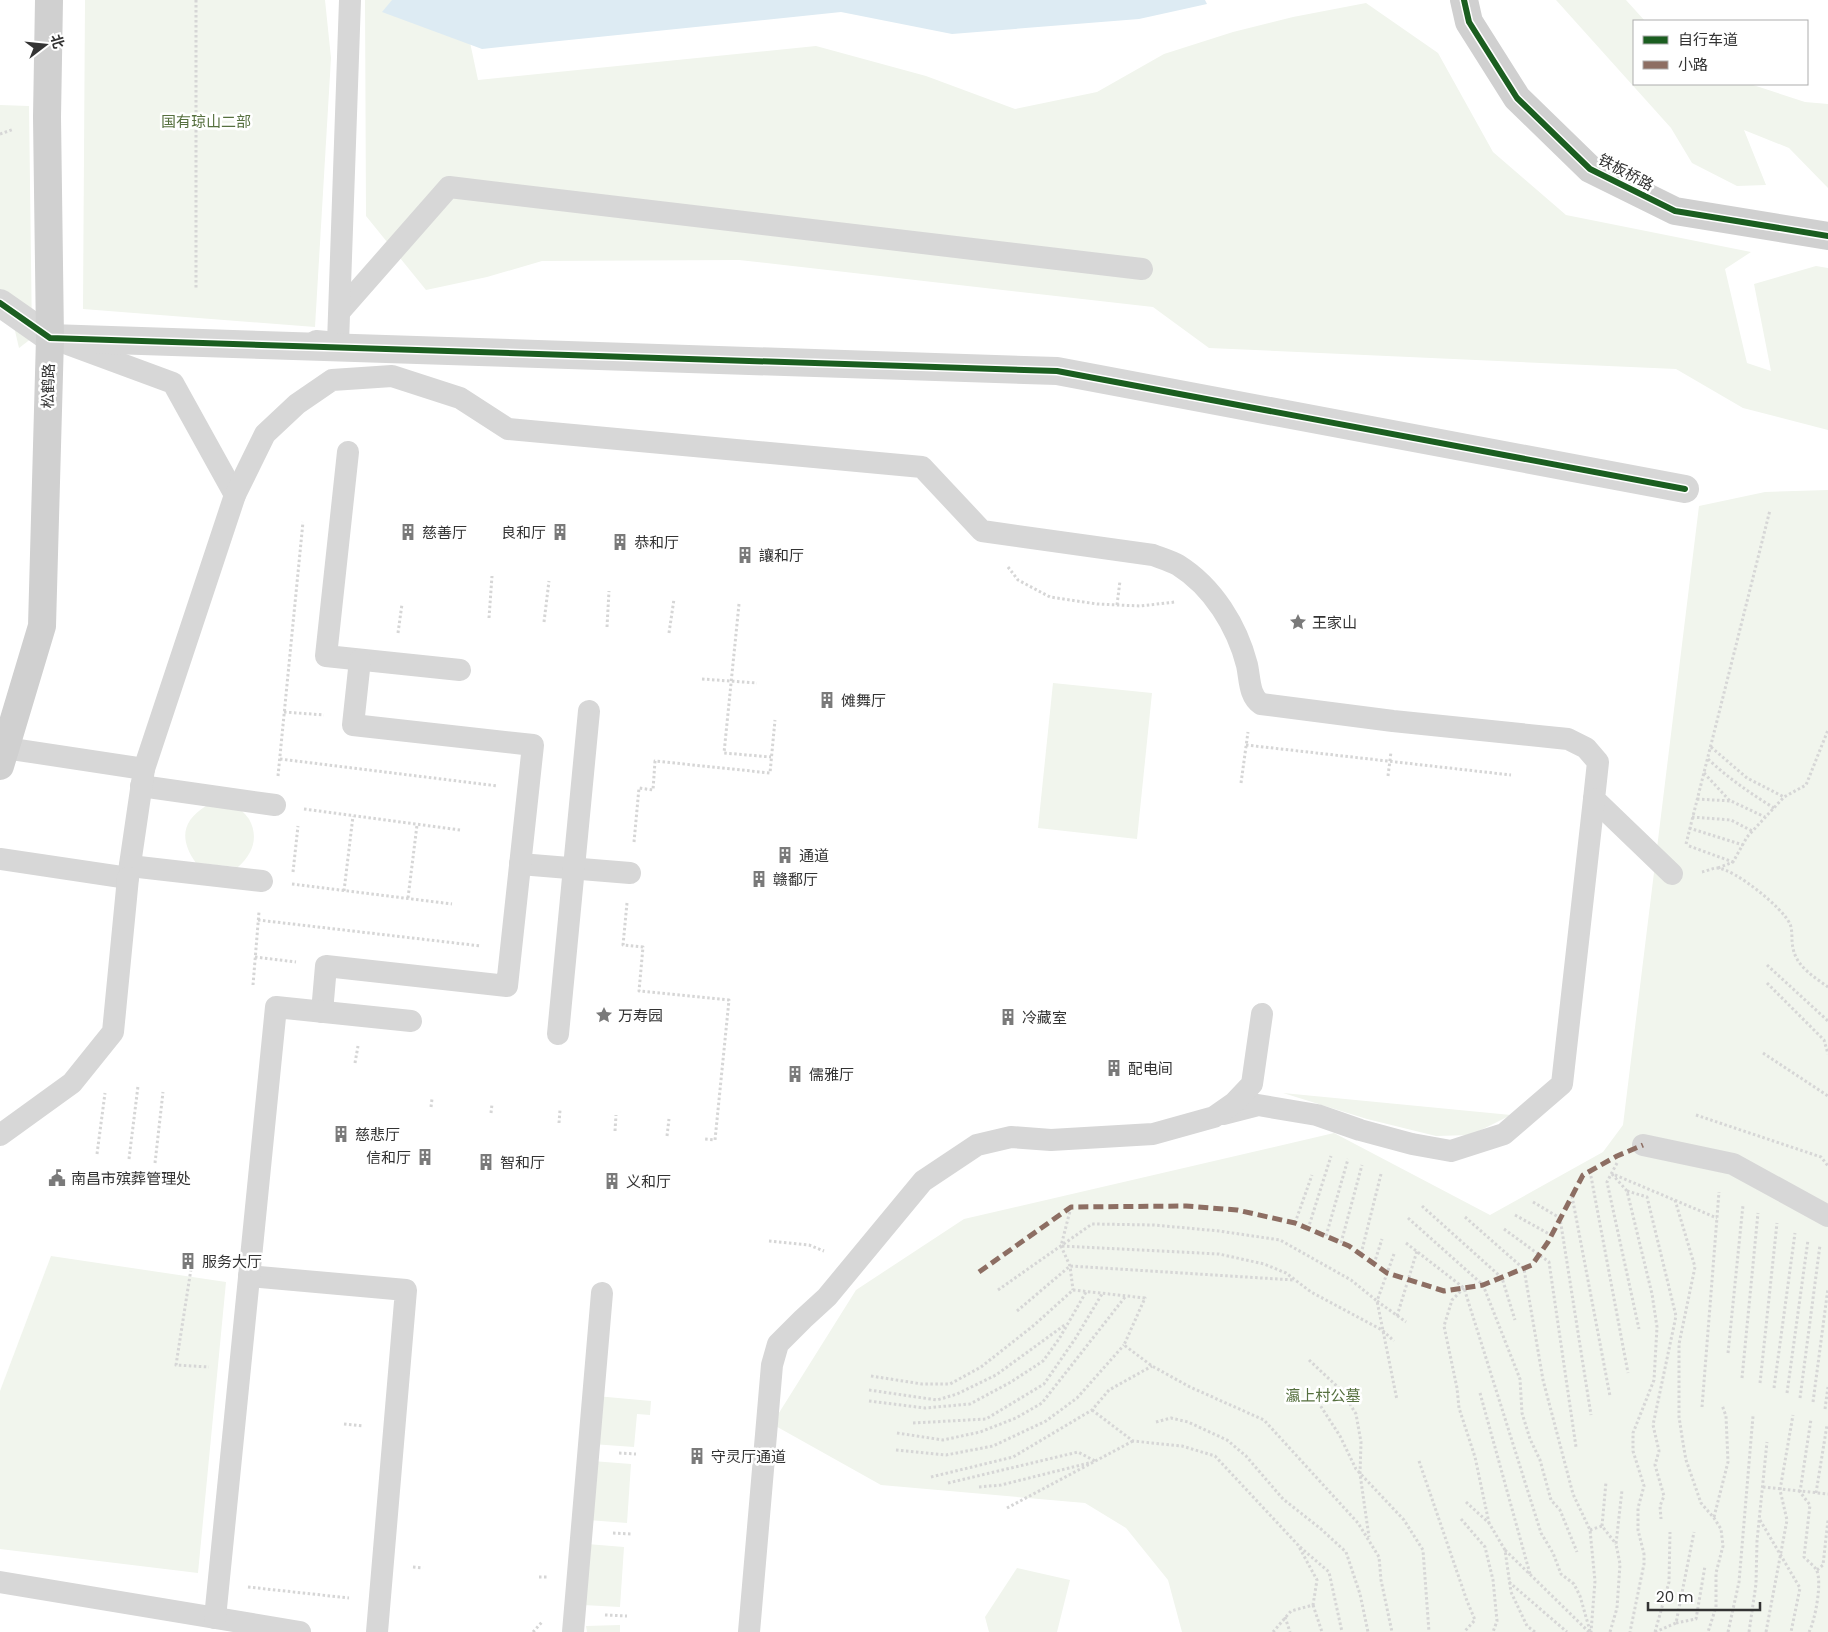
<svg xmlns="http://www.w3.org/2000/svg" width="1828" height="1632" viewBox="0 0 1828 1632" font-family="Poppins,'Noto Sans SC',sans-serif">
<style>
.green{fill:#f1f5ed}
.water{fill:#ddebf3}
.lines{fill:none;stroke-linecap:round;stroke-linejoin:round}
.path{stroke:#d6d6d6;stroke-width:3;stroke-dasharray:2.5 2.5;stroke-linecap:butt}
.lane{stroke:#d7d7d7;stroke-width:22}
.street{stroke:#d7d7d7;stroke-width:28}
.secondary{stroke:#d0d0d0;stroke-width:28}
.quiet{stroke:#8d6e63;stroke-width:5;stroke-dasharray:10 5;stroke-linecap:butt}
.cycleway-casing{stroke:#fff;stroke-width:9}
.cycleway{stroke:#1b5e20;stroke-width:6}
.labels{text-anchor:middle;dominant-baseline:central;stroke-width:5;stroke-linejoin:round;paint-order:stroke}
.park-label{font-size:15px;fill:#56703f;stroke:#fff}
.street-label{font-size:15px;fill:#333;stroke:#fff}
.poi-label{font-size:15px;fill:#333;stroke:#fff;text-anchor:start}
</style>
<rect width="100%" height="100%" fill="#fff"/>
<g class="green">
<polygon points="85,0 325,0 331,58 315,327 83,309"/>
<polygon points="365,0 461,0 478,80 816,46 926,76 1015,109 1097,92 1164,54 1233,32 1293,17 1366,3 1438,53 1493,152 1566,215 1751,252 1725,269 1747,363 1771,371 1754,284 1816,266 1828,268 1828,430 1743,408 1676,369 1209,348 1153,307 739,260 542,261 487,277 426,290 366,216"/>
<polygon points="1556,0 1626,0 1645,21 1634,21 1634,84 1750,84 1805,102 1828,104 1828,188 1789,148 1744,130 1766,185 1737,186 1692,163 1671,128"/>
<polygon points="0,105 29,106 32,338 19,348 12,318 0,313"/>
<polygon points="1828,490 1828,1632 1182,1632 1168,1580 1126,1528 1085,1503 881,1485 772,1424 856,1290 964,1219 1334,1133 1490,1215 1603,1152 1623,1125 1699,506 1765,492"/>
<polygon points="1053,683 1152,693 1137,839 1038,828"/>
<path d="M206,806C216,806 228,806 238,809C242,810 246,815 249,819C259,837 253,854 238,867L196,863C179,839 182,821 206,806Z"/>
<polygon points="1283,1093 1511,1115 1471,1135 1436,1136 1367,1119"/>
<polygon points="51,1256 226,1282 198,1573 0,1549 0,1391"/>
<polygon points="596,1396 651,1401 650,1415 637,1414 634,1447 592,1444"/>
<polygon points="592,1461 631,1464 627,1523 588,1520"/>
<polygon points="587,1544 624,1547 620,1607 583,1605"/>
<polygon points="1017,1568 1070,1580 1057,1632 989,1632 985,1617"/>
<polygon points="620,1625 620,1632 587,1632 586,1626"/>
</g>
<polygon class="water" points="392,0 1205,0 1207,4 1139,19 952,34 841,12 482,49 382,12"/>
<g class="lines">
<g class="path">
<polyline points="196,0 196,290"/>
<polyline points="0,134 14,129"/>
<polyline points="1008,567 1018,580 1050,597 1097,604 1140,606 1175,602"/>
<polyline points="739,604 724,753 771,757"/>
<polyline points="1117,605 1120,581"/>
<polyline points="489,618 492,576"/>
<polyline points="544,622 549,581"/>
<polyline points="607,627 609,591"/>
<polyline points="398,633 402,604"/>
<polyline points="669,633 674,599"/>
<polyline points="702,679 757,683"/>
<polyline points="284,712 324,715"/>
<polyline points="1246,745 1511,775"/>
<polyline points="1711,747 1747,778 1784,797"/>
<polyline points="280,759 498,786"/>
<path d="M1708,759C1728,778 1750,793 1774,808"/>
<polyline points="1704,773 1730,801"/>
<polyline points="278,776 303,522"/>
<polyline points="1388,776 1391,752"/>
<polyline points="1241,783 1248,732"/>
<polyline points="1697,799 1731,801 1765,817"/>
<polyline points="304,809 460,830"/>
<polyline points="1692,817 1731,820 1752,831"/>
<polyline points="1689,828 1743,845"/>
<polyline points="634,842 639,788 653,790 655,761 770,773 775,720"/>
<polyline points="1686,844 1770,510"/>
<polyline points="1689,846 1733,862"/>
<polyline points="1718,868 1733,862 1747,837 1784,797 1806,785 1828,730"/>
<polyline points="293,872 298,826"/>
<path d="M1702,872C1707,871 1713,868 1717,868C1735,869 1783,908 1790,924C1793,931 1791,940 1793,948C1796,966 1814,977 1828,987"/>
<polyline points="292,884 452,904"/>
<polyline points="344,891 353,816"/>
<polyline points="408,898 417,825"/>
<polyline points="627,903 623,945 643,947 639,991 729,1000 715,1140 704,1139"/>
<polyline points="258,920 481,946"/>
<polyline points="255,957 296,962"/>
<polyline points="1767,965 1828,1021"/>
<polyline points="1767,983 1824,1040 1828,1054"/>
<polyline points="253,985 259,912"/>
<polyline points="1763,1053 1828,1096"/>
<polyline points="355,1063 358,1046"/>
<polyline points="431,1107 432,1099"/>
<polyline points="491,1113 492,1104"/>
<polyline points="1696,1115 1821,1157 1828,1166"/>
<polyline points="559,1123 560,1110"/>
<polyline points="615,1131 616,1115"/>
<polyline points="667,1136 669,1119"/>
<polyline points="97,1154 105,1093"/>
<polyline points="129,1159 138,1086"/>
<polyline points="155,1163 163,1092"/>
<polyline points="1617,1163 1607,1182 1639,1329"/>
<polyline points="1590,1171 1628,1373"/>
<polyline points="1612,1174 1627,1191 1652,1294 1657,1327 1654,1380 1633,1433 1633,1451 1644,1486 1638,1508 1638,1530 1644,1554 1644,1564 1630,1632"/>
<polyline points="1615,1175 1717,1218"/>
<polyline points="1627,1191 1647,1197 1676,1316 1653,1425 1659,1451 1655,1465 1664,1496 1660,1506 1661,1519"/>
<polyline points="1572,1196 1610,1396"/>
<polyline points="1675,1200 1695,1267 1679,1344 1679,1417 1683,1443 1686,1460 1701,1503 1714,1518 1721,1529 1723,1546 1716,1573 1716,1607 1708,1632"/>
<polyline points="1533,1202 1560,1218 1591,1415"/>
<polyline points="1422,1206 1502,1278 1515,1320"/>
<polyline points="1071,1207 1061,1246 1070,1266 1073,1290"/>
<polyline points="1515,1215 1551,1235"/>
<polyline points="1465,1217 1524,1269 1543,1380 1573,1494 1590,1530 1595,1581 1591,1632"/>
<polyline points="1408,1218 1483,1285 1520,1379 1522,1413 1530,1439 1540,1460 1551,1500 1560,1510 1577,1552"/>
<polyline points="1295,1223 1312,1175"/>
<polyline points="1308,1229 1331,1156"/>
<polyline points="1504,1229 1549,1262 1576,1447"/>
<polyline points="1326,1236 1348,1159"/>
<polyline points="769,1241 809,1245 824,1251"/>
<polyline points="1341,1243 1362,1165"/>
<polyline points="1406,1243 1464,1288 1541,1533 1553,1553 1561,1574 1574,1584 1580,1596 1590,1631"/>
<polyline points="1062,1246 1219,1254 1264,1264 1286,1273 1311,1292 1382,1330 1394,1341"/>
<polyline points="1361,1254 1381,1174"/>
<polyline points="1394,1254 1377,1301 1406,1322"/>
<polyline points="1374,1264 1382,1239"/>
<polyline points="191,1269 176,1365 209,1367"/>
<polyline points="1464,1288 1452,1300 1444,1326 1457,1388 1459,1408 1475,1457 1489,1523"/>
<polyline points="998,1290 1092,1224 1154,1225 1219,1231 1280,1240 1351,1280 1377,1301 1397,1400"/>
<polyline points="1017,1311 1070,1266 1294,1280"/>
<polyline points="1397,1316 1417,1251"/>
<polyline points="1728,1353 1743,1205"/>
<polyline points="1309,1360 1342,1391 1356,1414 1361,1442 1360,1474 1369,1537"/>
<polyline points="871,1376 922,1384 950,1384 981,1367 1033,1326 1073,1290 1145,1298 1124,1345 1152,1366 1190,1387 1264,1420 1358,1523 1379,1557 1381,1580 1392,1632"/>
<polyline points="1742,1378 1758,1213"/>
<polyline points="1760,1383 1777,1223"/>
<polyline points="1774,1388 1795,1233"/>
<polyline points="869,1390 937,1400 957,1394 996,1375 1066,1324"/>
<polyline points="1480,1393 1530,1574"/>
<polyline points="1787,1393 1808,1240"/>
<polyline points="1800,1398 1820,1245"/>
<polyline points="869,1401 925,1408 970,1404 1011,1382 1043,1361 1059,1339 1086,1292"/>
<polyline points="1318,1402 1340,1436 1356,1469 1404,1520 1423,1550 1429,1632"/>
<polyline points="1813,1402 1828,1288"/>
<polyline points="1702,1407 1719,1192"/>
<polyline points="1825,1409 1828,1387"/>
<polyline points="1092,1410 1133,1441 1182,1446 1215,1456 1298,1545 1317,1580 1313,1605 1291,1611 1273,1632"/>
<polyline points="1156,1422 1171,1418 1188,1422 1227,1440 1246,1456 1283,1499 1321,1529 1346,1552 1360,1594 1368,1632"/>
<polyline points="913,1423 986,1419 1044,1384 1075,1339 1102,1294"/>
<polyline points="344,1424 363,1426"/>
<polyline points="897,1433 943,1440 980,1432 1016,1418 1042,1403 1125,1297"/>
<polyline points="896,1450 946,1455 993,1446 1046,1421 1077,1398 1124,1345"/>
<polyline points="619,1453 636,1454"/>
<polyline points="1419,1461 1467,1601 1475,1620 1464,1632"/>
<polyline points="931,1477 1013,1457 1092,1410 1109,1390 1152,1366"/>
<polyline points="948,1483 1078,1452 1095,1461"/>
<polyline points="979,1487 1001,1485 1089,1463"/>
<polyline points="1763,1487 1828,1494"/>
<polyline points="1816,1493 1827,1425"/>
<polyline points="1466,1502 1489,1523 1505,1550 1511,1592 1527,1626 1535,1632"/>
<polyline points="1007,1508 1133,1441"/>
<polyline points="1714,1517 1728,1462 1726,1416 1722,1405"/>
<polyline points="1461,1519 1485,1547 1493,1580 1497,1621 1493,1632"/>
<polyline points="1760,1520 1800,1588 1791,1632"/>
<polyline points="1602,1526 1606,1482"/>
<polyline points="1590,1530 1602,1526 1616,1544"/>
<polyline points="613,1533 632,1534"/>
<polyline points="1300,1547 1329,1572 1342,1632"/>
<polyline points="1505,1550 1589,1632"/>
<polyline points="413,1567 423,1568"/>
<polyline points="1817,1570 1823,1565 1828,1520"/>
<polyline points="539,1577 547,1577"/>
<polyline points="1509,1582 1567,1632"/>
<polyline points="248,1587 349,1598"/>
<polyline points="1313,1605 1322,1632"/>
<polyline points="605,1615 627,1616"/>
<polyline points="1285,1617 1290,1632"/>
<polyline points="1676,1623 1696,1619 1705,1566"/>
<polyline points="533,1632 542,1622"/>
<polyline points="1610,1632 1617,1608 1620,1564 1616,1544 1622,1490"/>
<polyline points="1655,1632 1676,1623 1694,1532"/>
<polyline points="1655,1632 1669,1582 1670,1532"/>
<polyline points="1728,1632 1739,1582 1753,1416"/>
<polyline points="1749,1632 1756,1584 1757,1541 1767,1442"/>
<polyline points="1766,1632 1787,1520 1780,1490 1793,1415"/>
<path d="M1809,1632C1815,1621 1823,1580 1816,1569C1813,1565 1808,1561 1804,1557L1810,1505L1800,1492L1811,1419"/>
</g>
<g class="lane">
<polyline points="341,310 449,187 1142,269"/>
<polyline points="316,341 338,343 350,0"/>
<polyline points="62,342 173,383 235,495"/>
<polyline points="348,452 326,656 460,670"/>
<path d="M144,769L235,495L265,434L297,404L332,380L392,376L460,398L508,429L922,467L982,531L1153,555C1161,558 1171,561 1178,565C1213,587 1237,626 1247,665C1250,679 1249,696 1261,704L1393,721L1568,739L1586,748L1598,762L1594,799L1672,874"/>
<polyline points="141,786 275,805"/>
<polyline points="0,859 128,878 144,769 5,748"/>
<polyline points="520,864 630,873"/>
<polyline points="130,866 262,881"/>
<polyline points="322,1012 326,966 507,986 533,745 353,725 360,660"/>
<polyline points="558,1034 589,711"/>
<polyline points="1223,1114 1258,1105 1317,1115 1360,1130 1412,1144 1451,1151 1504,1134 1562,1084 1594,799"/>
<polyline points="0,1135 72,1083 113,1032 128,878"/>
<polyline points="1643,1145 1733,1164 1828,1216"/>
<polyline points="249,1276 406,1290 377,1632"/>
<polyline points="0,1582 300,1632"/>
<polyline points="215,1618 276,1007 411,1021"/>
<polyline points="573,1632 602,1293"/>
<polyline points="749,1632 772,1365 778,1344 803,1319 827,1297 923,1181 977,1145 1011,1137 1051,1140 1153,1134 1214,1117 1234,1103 1252,1084 1262,1014"/>
</g>
<polyline class="street" points="0,303 50,338 1057,371 1685,489"/>
<g class="secondary">
<polyline points="1464,0 1469,22 1517,98 1590,169 1675,211 1828,236"/>
<polyline points="0,766 42,626 50,338 47,117 49,0"/>
</g>
<polyline class="quiet" points="979,1272 1071,1207 1186,1206 1237,1210 1295,1223 1349,1246 1387,1273 1444,1291 1483,1285 1532,1265 1548,1242 1583,1175 1617,1156 1643,1145"/>
<g class="cycleway-casing">
<g id="cycleway">
<polyline points="1464,0 1469,22 1517,98 1590,169 1675,211 1828,236"/>
<polyline points="0,303 50,338 1057,371 1685,489"/>
</g>
</g>
<use href="#cycleway" class="cycleway"/>
</g>
<defs>
<g id="building-bare" transform="scale(1.35)"><path d="M-4-6H4V6H1V3H-1V6H-4ZM-2.5-4.3h1.7v1.8h-1.7ZM.8-4.3h1.7v1.8H.8ZM-2.5-1h1.7V.8h-1.7ZM.8-1h1.7V.8H.8Z" fill="#7a7a7a" stroke="#fff" stroke-width="2.5" paint-order="stroke"/></g>
<g id="sight-bare" transform="scale(1.35)"><path d="M0-6L1.8-2.2L6-1.7L2.9 1.2L3.7 5.4L0 3.3L-3.7 5.4L-2.9 1.2L-6-1.7L-1.8-2.2Z" fill="#7a7a7a" stroke="#fff" stroke-width="2.5" paint-order="stroke"/></g>
<g id="civic-bare" transform="scale(1.35)"><path d="M-.6-6.5H3V-4.5H.6V-3L4-1V1h2V6H-6V1h2V-1L-.6-3ZM-1.2 2.5V6h2.4V2.5Z" fill="#7a7a7a" stroke="#fff" stroke-width="2.5" paint-order="stroke"/></g>
</defs>
<g fill-rule="evenodd">
<use href="#building-bare" x="408" y="532"/>
<use href="#building-bare" x="560" y="532"/>
<use href="#building-bare" x="620" y="542"/>
<use href="#building-bare" x="745" y="555"/>
<use href="#sight-bare" x="1298" y="622"/>
<use href="#building-bare" x="827" y="700"/>
<use href="#building-bare" x="785" y="855"/>
<use href="#building-bare" x="759" y="879"/>
<use href="#sight-bare" x="604" y="1015"/>
<use href="#building-bare" x="1008" y="1017"/>
<use href="#building-bare" x="1114" y="1068"/>
<use href="#building-bare" x="795" y="1074"/>
<use href="#building-bare" x="341" y="1134"/>
<use href="#building-bare" x="425" y="1157"/>
<use href="#building-bare" x="486" y="1162"/>
<use href="#civic-bare" x="57" y="1178"/>
<use href="#building-bare" x="612" y="1181"/>
<use href="#building-bare" x="188" y="1261"/>
<use href="#building-bare" x="697" y="1456"/>
</g>
<g class="labels">
<g class="park-label">
<text x="206" y="121">国有琼山二部</text>
<text x="1323" y="1395">瀛上村公墓</text>
</g>
<g class="street-label">
<text transform="translate(1626 172) rotate(28)">铁板桥路</text>
<text transform="translate(48 386) rotate(-89)">松鹤路</text>
</g>
<g class="poi-label">
<text x="422" y="532">慈善厅</text>
<text x="546" y="532" text-anchor="end">良和厅</text>
<text x="634" y="542">恭和厅</text>
<text x="759" y="555">讓和厅</text>
<text x="1312" y="622">王家山</text>
<text x="841" y="700">傩舞厅</text>
<text x="799" y="855">通道</text>
<text x="773" y="879">赣鄱厅</text>
<text x="618" y="1015">万寿园</text>
<text x="1022" y="1017">冷藏室</text>
<text x="1128" y="1068">配电间</text>
<text x="809" y="1074">儒雅厅</text>
<text x="355" y="1134">慈悲厅</text>
<text x="411" y="1157" text-anchor="end">信和厅</text>
<text x="500" y="1162">智和厅</text>
<text x="71" y="1178">南昌市殡葬管理处</text>
<text x="626" y="1181">义和厅</text>
<text x="202" y="1261">服务大厅</text>
<text x="711" y="1456">守灵厅通道</text>
</g>
</g>
<rect x="1633" y="20" width="175" height="65" fill="#ffffff" stroke="#adadad"/>
<rect x="1643" y="36" width="25" height="8" fill="#1b5e20" stroke="#adadad"/>
<text x="1678" y="45" font-size="15" fill="#333333">自行车道</text>
<rect x="1643" y="61" width="25" height="8" fill="#8d6e63" stroke="#adadad"/>
<text x="1678" y="70" font-size="15" fill="#333333">小路</text>
<g transform="translate(45 45) rotate(74)" stroke="#ffffff" stroke-width="4" paint-order="stroke">
<path d="M0-4L9 19L0 12L-9 19Z" fill="#333333"/>
<text y="-8" font-size="14" font-weight="bold" text-anchor="middle" fill="#333333">北</text>
</g>
<path d="M1648 1602v8h112v-8" fill="none" stroke="#333333" stroke-width="2.5"/>
<text x="1656" y="1602" font-size="15" fill="#333333" stroke="#ffffff" stroke-width="4" paint-order="stroke">20 m</text>
</svg>
